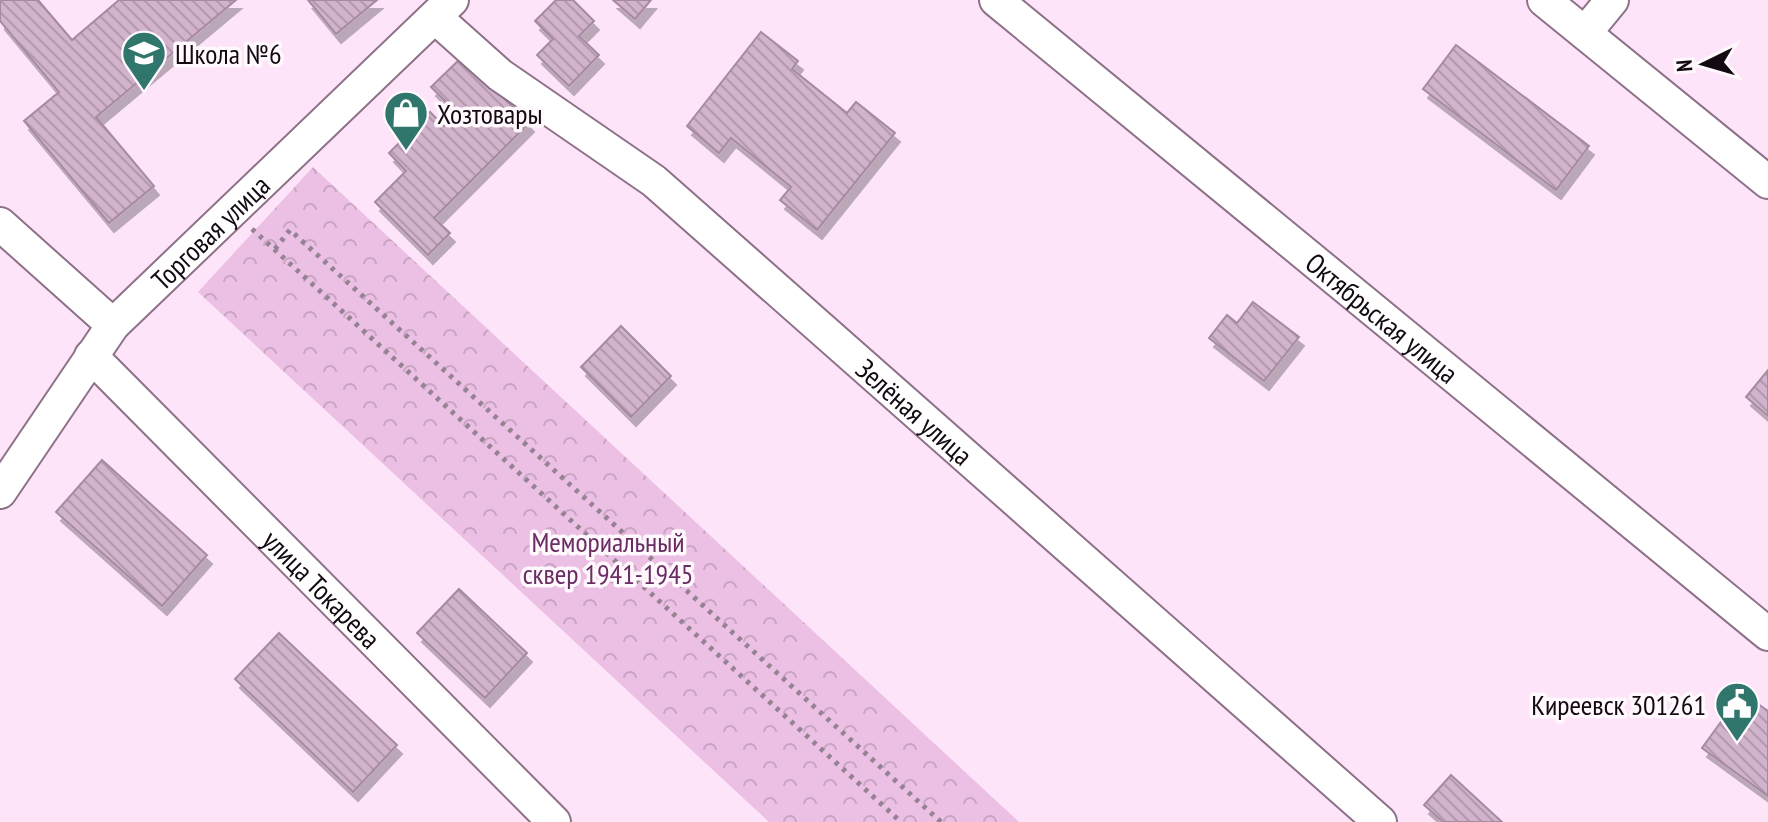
<svg xmlns="http://www.w3.org/2000/svg" width="1768" height="822" viewBox="0 0 1768 822" font-family="'PT Sans Narrow',sans-serif">
<style>
.park{fill:url(#park-crowns)}
.building{fill:url(#building-back-hatch);stroke:#a78aa2;stroke-width:2;filter:url(#shadow)}
.lines{fill:none;stroke-linecap:round;stroke-linejoin:round}
.street-casing{stroke:#8d7188;stroke-width:36}
.path{stroke:#958292;stroke-width:5;stroke-dasharray:4 6;stroke-linecap:butt}
.street{stroke:#fff;stroke-width:32}
.labels{text-anchor:middle;dominant-baseline:central;stroke-width:7;stroke-linejoin:round;paint-order:stroke}
.poi-label{font-size:28px;fill:#130912;stroke:#fff8fd;text-anchor:start}
.street-label{font-size:28px;fill:#130912;stroke:#fff8fd}
.park-label{font-size:28px;fill:#692d63;stroke:#fff8fd}
</style>
<defs>
<pattern id="park-crowns" width="20" height="18" patternUnits="userSpaceOnUse" patternTransform="scale(2)"><rect width="20" height="18" fill="#ebc0e4"/><path d="M2 6a3 3 0 1 1 6 0M12 15a3 3 0 1 1 6 0" fill="none" stroke="#c9a4c3"/></pattern>
<pattern id="building-back-hatch" width="6" height="6" patternUnits="userSpaceOnUse" patternTransform="scale(2)"><rect width="6" height="6" fill="#d1b3cc"/><path d="M-1 5l2 2M0 0l6 6M5-1l2 2" fill="none" stroke="#b399ae"/></pattern>
<filter id="shadow"><feDropShadow dx="5" dy="9" stdDeviation="0" flood-color="#0004"/></filter>
</defs>
<rect width="100%" height="100%" fill="#fee4f9"/>
<polygon class="park" points="313,167 1019,822 769,822 198,292"/>
<g class="building">
<polygon points="0,0 38,0 72,40 119,0 236,0 96,117 154,186 109,223 24,121 59,92 0,21"/>
<polygon points="308,0 377,0 336,34"/>
<polygon points="556,0 573,0 594,21 579,36 599,55 569,86 537,55 553,39 535,21"/>
<polygon points="613,0 651,0 635,19"/>
<polygon points="761,32 798,61 792,69 847,113 856,102 895,133 817,230 780,200 791,187 731,138 719,153 687,126"/>
<polygon points="1456,45 1589,146 1556,190 1423,89"/>
<polygon points="462,57 529,123 434,218 450,233 428,255 375,202 406,171 389,153 430,112 444,126 457,113 431,87"/>
<polygon points="1253,302 1299,337 1264,381 1209,338 1227,315 1237,323"/>
<polygon points="621,326 671,376 631,417 581,367"/>
<polygon points="1768,370 1768,416 1746,397"/>
<polygon points="102,460 207,555 162,606 56,512"/>
<polygon points="459,589 527,653 485,698 417,633"/>
<polygon points="279,633 397,745 353,792 235,679"/>
<polygon points="1742,693 1768,711 1768,796 1702,748"/>
<polygon points="1451,775 1502,822 1443,822 1424,805"/>
</g>
<g class="lines">
<g class="street-casing">
<g id="street">
<path id="s1" d="M996,0L1768,634"/>
<polyline points="1544,0 1768,182"/>
<path id="s2" d="M435,17L500,75L654,181L1380,822"/>
<polyline points="1585,33 1612,0"/>
<polyline points="0,224 113,325"/>
<path id="s3" d="M91,356L554,822"/>
<path id="s4" d="M0,492L113,325L452,0"/>
</g>
</g>
<g class="path">
<polyline points="252,229 901,822"/>
<polyline points="275,249 290,230 941,822"/>
</g>
<use href="#street" class="street"/>
</g>
<defs>
<g id="school-pin" transform="scale(2.3)"><path d="M0 17L-7.5 6A9.5 9.5 0 1 1 7.5 6Z" fill="#31766c" stroke="#fff8fd"/><path d="M0-5L7-2L0 1L-7-2ZM-4 1L0 2.5L4 1V4Q0 6-4 4Z" fill="#fff"/></g>
<g id="shop-pin" transform="scale(2.3)"><path d="M0 17L-7.5 6A9.5 9.5 0 1 1 7.5 6Z" fill="#31766c" stroke="#fff8fd"/><path d="M-5-2.5h2.3a2.7 3.5 0 0 1 5.4 0H5L5.5 6h-11ZM-1.5-2.5h3a1.5 2.3 0 0 0-3 0Z" fill="#fff"/></g>
<g id="civic-pin" transform="scale(2.3)"><path d="M0 17L-7.5 6A9.5 9.5 0 1 1 7.5 6Z" fill="#31766c" stroke="#fff8fd"/><path d="M-.6-6.5H3V-4.5H.6V-3L4-1V1h2V6H-6V1h2V-1L-.6-3ZM-1.2 2.5V6h2.4V2.5Z" fill="#fff"/></g>
</defs>
<g fill-rule="evenodd">
<use href="#school-pin" x="144" y="53"/>
<use href="#shop-pin" x="406" y="113"/>
<use href="#civic-pin" x="1737" y="704"/>
</g>
<g class="labels">
<g class="poi-label">
<text x="175" y="53">Школа №6</text>
<text x="437" y="113">Хозтовары</text>
<text x="1706" y="704" text-anchor="end">Киреевск 301261</text>
</g>
<g class="street-label">
<text stroke="none"><textPath href="#s4" startOffset="336">Торговая улица</textPath></text>
<text stroke="none"><textPath href="#s1" startOffset="500">Октябрьская улица</textPath></text>
<text stroke="none"><textPath href="#s2" startOffset="622">Зелёная улица</textPath></text>
<text stroke="none"><textPath href="#s3" startOffset="328">улица Токарева</textPath></text>
</g>
<g class="park-label">
<text x="608" y="541">Мемориальный<tspan x="608" dy="32">сквер 1941-1945</tspan></text>
</g>
</g>
<g transform="translate(1704 64) rotate(265)" stroke="#fff8fd" stroke-width="6" paint-order="stroke">
<path d="M0-6L14 30L0 20L-14 30Z" fill="#130912"/>
<text y="-12" font-size="22" font-weight="bold" text-anchor="middle" fill="#130912">N</text>
</g>
</svg>
